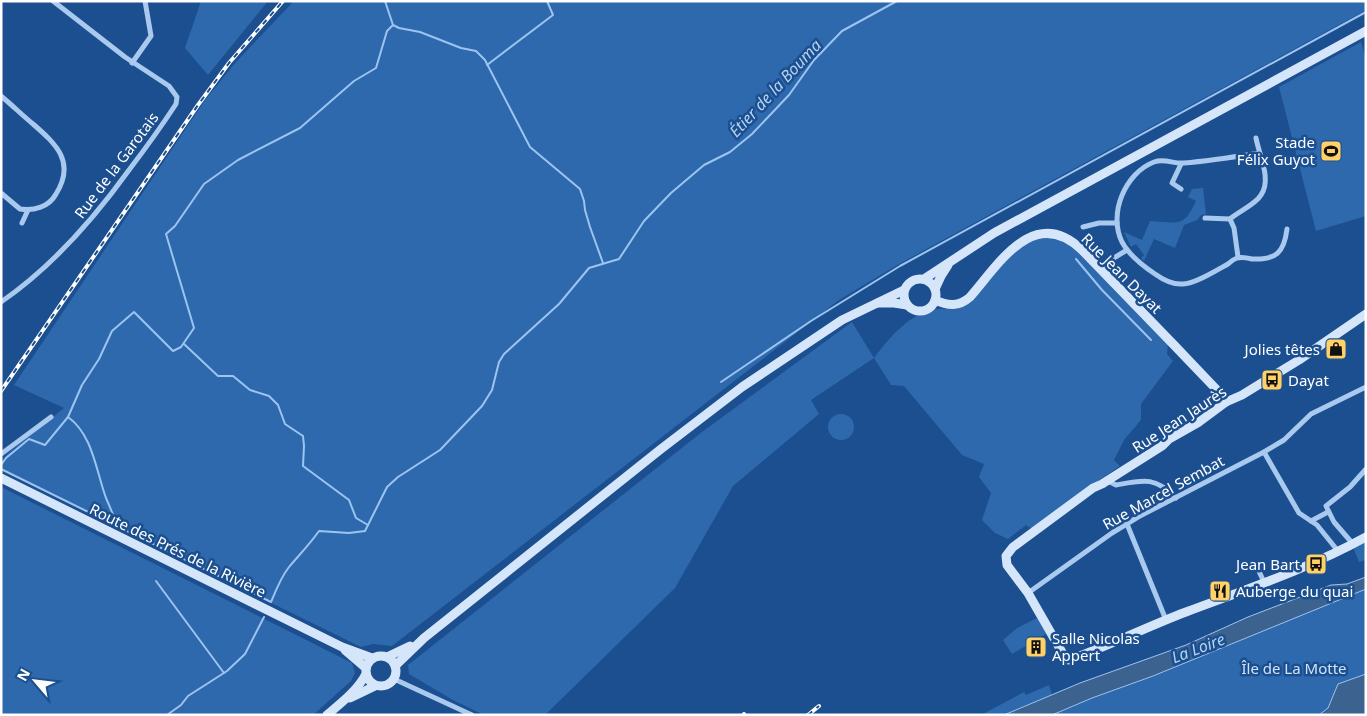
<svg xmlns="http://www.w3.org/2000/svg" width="1367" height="716" viewBox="0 0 1367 716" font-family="'Noto Sans',sans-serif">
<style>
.green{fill:#2e69ad}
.water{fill:#3c6290;stroke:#9cc4f0}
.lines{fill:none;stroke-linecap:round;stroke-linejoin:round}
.stream{stroke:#9cc4f0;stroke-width:2}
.street{stroke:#a9c9ee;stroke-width:5}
.secondary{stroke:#d6e6fa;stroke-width:9}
.rail-casing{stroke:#fff;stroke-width:4}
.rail{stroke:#1b4f8f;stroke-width:2;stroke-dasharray:5.5;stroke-linecap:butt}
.labels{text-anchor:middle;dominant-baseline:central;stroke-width:5;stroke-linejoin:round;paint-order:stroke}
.poi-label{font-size:15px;fill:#fff;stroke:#1b4f8f;text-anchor:end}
.street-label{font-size:15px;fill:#fff;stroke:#1b4f8f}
.park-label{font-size:15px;fill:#cfe3fa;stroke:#1b4f8f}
.water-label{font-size:16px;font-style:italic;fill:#b5d3f5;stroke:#1b4f8f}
</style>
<rect width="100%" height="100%" fill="#1b4f8f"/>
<g class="green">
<polygon points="201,1 268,1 208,75 185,48"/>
<polygon points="294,1 1366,1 1366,10 899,264 839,300 392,646 373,644 361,647 1,470 1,462 7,454 64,408 14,385 205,100 236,62"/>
<polygon points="1361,42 1366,59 1366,216 1316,231 1279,87"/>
<path d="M1203,188L1206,214L1201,215L1197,220L1184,225L1175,248L1154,239L1144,261L1141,258L1144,255L1136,244L1131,247L1124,232L1142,240L1150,221C1178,222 1183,229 1196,201L1188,197L1192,189Z"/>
<path d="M1041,237H1055L1074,246L1168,343L1167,354L1173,361L1141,404V420L1124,440L1114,460L1120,466L1060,507L1032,529L1026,525L1008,539L995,533L982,520L991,493L979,477L984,464L962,455L904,386L891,385L874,358L811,400L819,414L733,486L675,588L545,715H484L453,700L409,674L408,665L702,432L852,322L874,358C891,336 910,312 939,309C949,308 956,312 965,305C985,291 996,267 1014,251C1021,245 1032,241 1041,237Z"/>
<circle cx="841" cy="427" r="13"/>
<polygon points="1,487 352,663 355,673 351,681 313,715 1,715"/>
<polygon points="1366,541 1366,560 1359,562 1353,547"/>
<polygon points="1366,589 1366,674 1338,684 1328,708 1319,715 1052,715 1092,698 1153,676"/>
<polygon points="1037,618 1046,634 1012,654 1003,640 1017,628"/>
<polygon points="1049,685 1052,695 1004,715 981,715 1024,692 1026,695"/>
</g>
<g class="water">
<polygon points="1366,577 1366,589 1153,676 1092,698 1052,715 1004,715 1080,683 1186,645 1248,617 1308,594 1331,585 1347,584"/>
<polygon points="1366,674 1366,715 1319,715 1328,708 1338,684"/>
</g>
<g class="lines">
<g class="stream">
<polyline points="393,25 399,28 420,32 461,48 476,51 485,60 530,147 580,189 584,201 585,210 590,227 603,263"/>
<polyline points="487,65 553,15 547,1"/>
<polyline points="1076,259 1102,290 1151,340"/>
<polyline points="184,344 218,376 233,376 250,390 269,396 278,405 285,424 303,436 304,446 303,466 349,500 356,518 368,525"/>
<polyline points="721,382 811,321 900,266 1366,12"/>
<path d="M68,417C93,435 96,471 106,498C110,507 114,517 118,527"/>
<polyline points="1,465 6,458 29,439 45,445 68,417 82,385 99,359 112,331 134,312 173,351 181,347 194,328 166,234 175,226 204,184 238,160 300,128 354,81 376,68 387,31 393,25 385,1"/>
<path d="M1,469L271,602C276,590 281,577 289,567C299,555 310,544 319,531L349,533L365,531L387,487L398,477L440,450L482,406L492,390L499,362L504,354L559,304L589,268L619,259L644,221L671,193L704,165L730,152L752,134L789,95L814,60L842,31L897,1"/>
<polyline points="156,581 224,673"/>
<polyline points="167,715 181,705 188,696 227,671 245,654 264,617"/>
</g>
<g class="street">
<polyline points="132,63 151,36 145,1"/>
<path d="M1,96C12,105 22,115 33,124C56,144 76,162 56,194C49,207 34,211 20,209L1,193"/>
<path d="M1259,153C1234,157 1209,161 1184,163C1173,164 1165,158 1154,162C1125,173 1108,214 1122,242C1129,255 1143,266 1155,274C1162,279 1173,285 1183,284C1195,284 1217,270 1228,264C1230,262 1234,259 1237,258C1241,257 1248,258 1252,259C1276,260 1284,253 1287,229"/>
<polyline points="1181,164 1172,183 1181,189"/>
<polyline points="1205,218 1230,219"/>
<path d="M1230,219C1238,212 1256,204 1261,195C1272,179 1259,155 1256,138"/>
<polyline points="1230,219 1234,228 1238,257"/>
<polyline points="22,223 28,210"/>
<polyline points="1083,227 1099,223 1117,223"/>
<polyline points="1099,267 1127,250"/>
<path d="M1,302C52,267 93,220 129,170C145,149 161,127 176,104L177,97L169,86L125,57L53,1"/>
<polyline points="1264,452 1299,513 1317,525 1338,551"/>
<polyline points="1,454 51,417"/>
<path d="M1108,481L1116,485C1143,480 1155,476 1176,498"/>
<polyline points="1311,521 1328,512"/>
<polyline points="1127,524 1166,620"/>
<polyline points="1353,544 1334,522 1326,506 1350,487 1366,469"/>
<polyline points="1256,565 1264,582"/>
<polyline points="1028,593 1112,533 1138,517 1264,452 1284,440 1311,414 1366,387"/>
<polyline points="394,679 472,715"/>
</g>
<g class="secondary">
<circle cx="920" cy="295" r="16"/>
<polyline points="924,279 994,233 1366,31"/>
<polyline points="935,289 941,276 948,265"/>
<path d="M935,300C948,306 959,307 970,297C999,264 1034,204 1082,250L1174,345L1216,389L1226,402"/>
<polyline points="878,303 894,303 907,305"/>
<path d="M1366,314L1299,360L1242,395L1226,402L1199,422L1169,439L1162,446L1102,484L1093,488L1013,547L1006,556L1007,565L1028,593L1063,654L1069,660C1109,646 1146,627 1186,612C1247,589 1308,569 1366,537"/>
<polyline points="1,478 342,647 372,658"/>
<polyline points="345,650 366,668"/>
<circle cx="381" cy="671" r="15"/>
<polyline points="387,657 410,646"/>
<polyline points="395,666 424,638 661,449 742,387 842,320 904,290"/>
<polyline points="350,698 375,686"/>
<path d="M327,715C341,703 357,691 366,674"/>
</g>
<g class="rail-casing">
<g id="rail">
<polyline points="1,391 198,105 229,63 283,1"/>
<polyline points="744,715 744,714"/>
<polyline points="808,715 819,706"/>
</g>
</g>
<use href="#rail" class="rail"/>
</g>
<defs>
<g id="stadium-square" transform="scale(1.125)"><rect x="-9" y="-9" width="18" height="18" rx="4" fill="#ffd166" stroke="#1b4f8f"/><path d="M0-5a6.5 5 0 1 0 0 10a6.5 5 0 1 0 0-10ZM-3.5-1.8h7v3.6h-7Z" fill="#111"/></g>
<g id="shop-square" transform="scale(1.125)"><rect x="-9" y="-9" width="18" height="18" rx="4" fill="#ffd166" stroke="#1b4f8f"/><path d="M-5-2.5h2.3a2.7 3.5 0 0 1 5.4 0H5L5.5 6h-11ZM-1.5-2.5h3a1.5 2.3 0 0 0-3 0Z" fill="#111"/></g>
<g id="bus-square" transform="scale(1.125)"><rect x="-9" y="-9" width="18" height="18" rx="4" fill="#ffd166" stroke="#1b4f8f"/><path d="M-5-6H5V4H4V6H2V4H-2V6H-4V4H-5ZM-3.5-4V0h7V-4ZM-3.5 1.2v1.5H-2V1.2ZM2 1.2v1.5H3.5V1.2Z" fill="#111"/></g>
<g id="restaurant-square" transform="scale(1.125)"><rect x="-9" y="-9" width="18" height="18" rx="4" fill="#ffd166" stroke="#1b4f8f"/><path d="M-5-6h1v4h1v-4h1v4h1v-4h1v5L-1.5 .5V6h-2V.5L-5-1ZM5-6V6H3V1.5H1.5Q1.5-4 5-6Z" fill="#111"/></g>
<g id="building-square" transform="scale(1.125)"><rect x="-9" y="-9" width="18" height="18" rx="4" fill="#ffd166" stroke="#1b4f8f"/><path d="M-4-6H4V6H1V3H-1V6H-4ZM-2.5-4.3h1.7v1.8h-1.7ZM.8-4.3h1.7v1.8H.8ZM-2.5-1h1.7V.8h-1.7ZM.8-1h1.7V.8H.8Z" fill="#111"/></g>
</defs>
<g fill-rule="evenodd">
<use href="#stadium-square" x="1331" y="151"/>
<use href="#shop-square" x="1336" y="349"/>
<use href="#bus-square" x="1272" y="380"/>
<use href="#bus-square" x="1316" y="564"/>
<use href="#restaurant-square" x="1220" y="591"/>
<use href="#building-square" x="1036" y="647"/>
</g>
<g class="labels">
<g class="poi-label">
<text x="1315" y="142">Stade<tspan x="1315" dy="17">Félix Guyot</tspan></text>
<text x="1320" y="349">Jolies têtes</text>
<text x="1288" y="380" text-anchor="start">Dayat</text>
<text x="1300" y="564">Jean Bart</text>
<text x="1236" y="591" text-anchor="start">Auberge du quai</text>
<text x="1052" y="638" text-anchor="start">Salle Nicolas<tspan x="1052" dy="17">Appert</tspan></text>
</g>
<g class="street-label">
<text transform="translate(116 165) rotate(-53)">Rue de la Garotais</text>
<text transform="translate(1122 273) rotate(45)">Rue Jean Dayat</text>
<text transform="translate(1179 419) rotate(-33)">Rue Jean Jaurès</text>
<text transform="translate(1163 492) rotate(-29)">Rue Marcel Sembat</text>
<text transform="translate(178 550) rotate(26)">Route des Prés de la Rivière</text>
</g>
<g class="park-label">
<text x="1294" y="668">Île de La Motte</text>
</g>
<g class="water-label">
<text transform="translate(775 88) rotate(-47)">Étier de la Bouma</text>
<text transform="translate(1198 648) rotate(-21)">La Loire</text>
</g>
</g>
<rect width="1367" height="716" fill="none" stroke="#ffffff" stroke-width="5"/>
<g transform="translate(35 681) rotate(298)" stroke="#1b4f8f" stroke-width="4" paint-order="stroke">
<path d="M0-4L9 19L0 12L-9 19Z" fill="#ffffff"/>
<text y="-8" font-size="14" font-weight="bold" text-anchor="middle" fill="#ffffff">N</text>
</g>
</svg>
